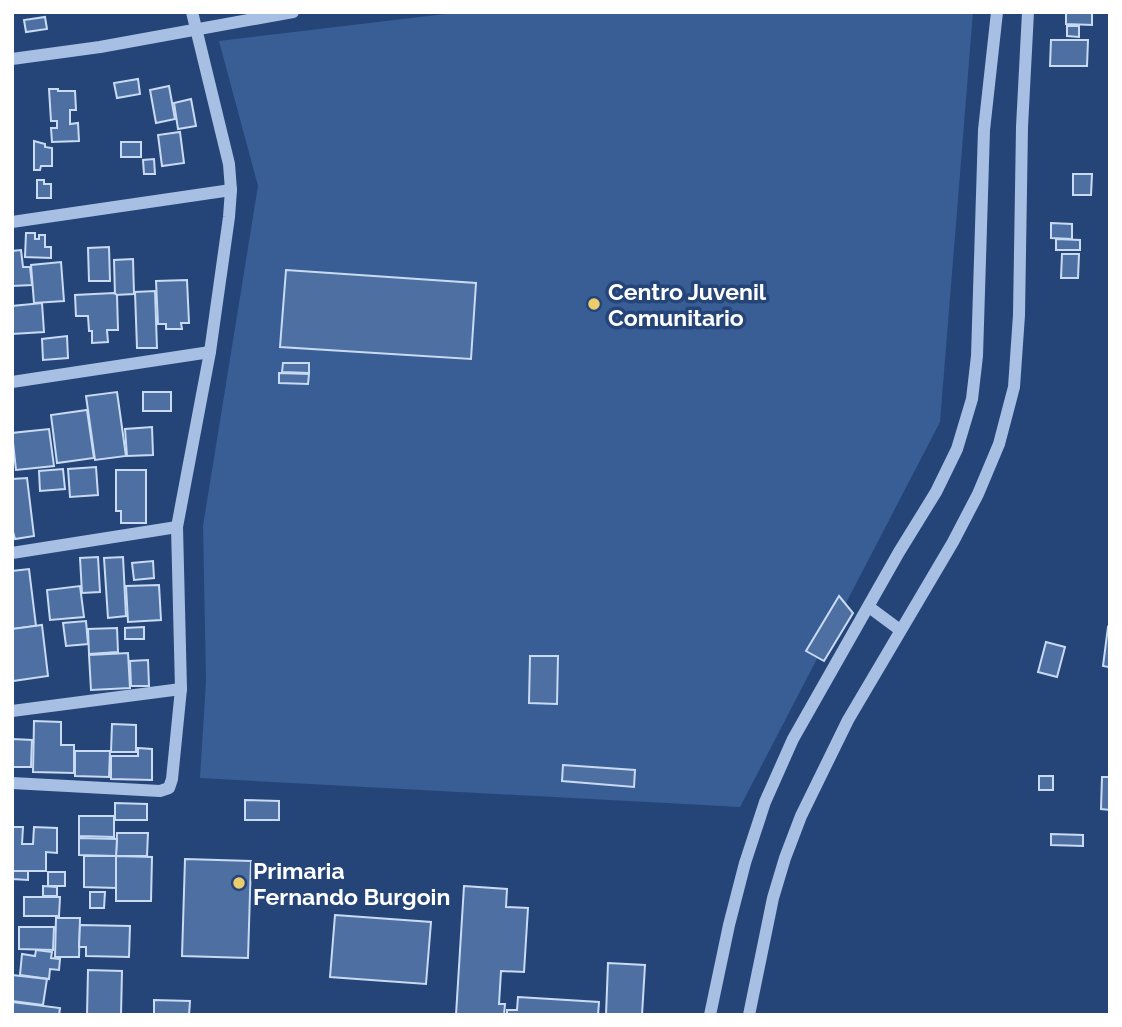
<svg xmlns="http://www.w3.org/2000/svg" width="1122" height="1027" viewBox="0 0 1122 1027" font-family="Raleway,sans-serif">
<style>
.pitch{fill:#395e95}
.building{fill:#4d6fa2;stroke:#c9daf3;stroke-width:2}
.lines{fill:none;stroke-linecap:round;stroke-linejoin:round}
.minor{stroke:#a7bfe3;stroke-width:12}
.poi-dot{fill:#eccd6c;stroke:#254578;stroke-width:2.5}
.labels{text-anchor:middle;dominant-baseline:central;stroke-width:7;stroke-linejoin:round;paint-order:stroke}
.poi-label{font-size:23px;font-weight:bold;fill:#fff;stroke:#254578;text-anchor:start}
</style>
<rect width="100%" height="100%" fill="#254578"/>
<polygon class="pitch" points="462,12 973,12 940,422 740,807 200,778 206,681 203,526 258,186 219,41"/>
<g class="building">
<polygon points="1066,12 1092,12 1092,25 1066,24"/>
<polygon points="45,17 47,29 26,32 24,20"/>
<polygon points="1067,26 1079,26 1079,37 1067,36"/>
<polygon points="1051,40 1088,40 1087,66 1050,66"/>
<polygon points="138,79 140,94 117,98 114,83"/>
<polygon points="169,86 175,119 156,123 150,90"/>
<polygon points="49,89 58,89 58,91 75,91 76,110 70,110 70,124 78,123 79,141 52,142 51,128 57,128 57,121 51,121"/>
<polygon points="191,99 196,126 178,129 174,103"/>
<polygon points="180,132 184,163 162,166 158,135"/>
<polygon points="34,141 45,144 45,147 52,148 52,166 41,166 40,170 34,170"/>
<rect x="121" y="142" width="20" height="15"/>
<polygon points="154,159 155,174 144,174 143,160"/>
<polygon points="1073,174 1092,174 1091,195 1073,195"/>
<polygon points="37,180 44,180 44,184 51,184 51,198 37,198"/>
<polygon points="1051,223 1072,224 1072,239 1051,238"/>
<polygon points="26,233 35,233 35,239 39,239 39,235 45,235 45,247 51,247 51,258 25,257"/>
<polygon points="1056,239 1080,240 1080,250 1056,250"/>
<polygon points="109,247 110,281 89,281 88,248"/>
<polygon points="21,250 23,267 30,267 32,285 12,286 12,251"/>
<polygon points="1062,254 1079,254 1078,278 1061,278"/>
<polygon points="133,259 134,294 115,295 114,260"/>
<polygon points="61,262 64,301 34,303 31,265"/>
<polygon points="286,270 476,283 471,359 280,347"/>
<polygon points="187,280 189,323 181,323 182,329 166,329 166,324 158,324 156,281"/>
<polygon points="155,291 157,348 137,348 135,292"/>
<polygon points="114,293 117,295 118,330 107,330 108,342 92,343 92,331 89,331 88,316 76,316 75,295"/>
<polygon points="42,303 44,332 12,334 12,306"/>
<polygon points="67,336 68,358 43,360 42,339"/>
<polygon points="283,363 309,363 309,373 282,372"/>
<polygon points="279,373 309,374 308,384 279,383"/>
<polygon points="117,392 126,456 95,460 86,396"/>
<rect x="143" y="392" width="28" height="19"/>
<polygon points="87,410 94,458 57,463 51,415"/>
<polygon points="152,427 153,455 127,456 125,429"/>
<polygon points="49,429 54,466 16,470 12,433"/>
<polygon points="96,467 98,495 70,497 68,469"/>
<polygon points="63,469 65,489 40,491 39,471"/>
<polygon points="116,470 146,470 146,523 121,523 121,511 116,511"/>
<polygon points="27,478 34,536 15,539 12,528 12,479"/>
<polygon points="98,557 100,592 82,593 80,558"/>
<polygon points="123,557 126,616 108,618 104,558"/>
<polygon points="153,561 154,578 134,580 132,563"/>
<polygon points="29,569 36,626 12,629 12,571"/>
<polygon points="159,585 161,620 128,622 126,586"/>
<polygon points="80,586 84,617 50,620 47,590"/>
<polygon points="839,596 853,613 824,661 806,651"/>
<polygon points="86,621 88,644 66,646 63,623"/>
<polygon points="42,625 48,676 13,681 12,629"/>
<polygon points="144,627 144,639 125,639 125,628"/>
<polygon points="1108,627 1110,628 1110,678 1109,667 1103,666"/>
<polygon points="117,628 118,652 89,654 88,629"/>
<polygon points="1046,642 1065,647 1057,677 1038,672"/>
<polygon points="128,653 130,688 91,690 89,655"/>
<polygon points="530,656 558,656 557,704 529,703"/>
<polygon points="148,660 149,686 131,686 130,661"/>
<polygon points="34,721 61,722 61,745 74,745 74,773 33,772"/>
<polygon points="112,724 136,725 136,752 111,752"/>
<polygon points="12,739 32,740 31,767 12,767"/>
<polygon points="138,748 152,749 152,780 111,779 111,756 138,756"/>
<polygon points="75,751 110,751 109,777 75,776"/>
<polygon points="563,765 635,770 634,787 562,781"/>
<rect x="1039" y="776" width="14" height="14"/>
<polygon points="1102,777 1110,777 1110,810 1101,809"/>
<polygon points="245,800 279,801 279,820 245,820"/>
<polygon points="115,803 147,804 147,820 115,820"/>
<polygon points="79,816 114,816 114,837 79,836"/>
<polygon points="12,827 23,827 22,844 33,844 34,827 57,828 57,853 46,852 46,871 12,871"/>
<polygon points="117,833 148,833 147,856 116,856"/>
<polygon points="1051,834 1083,835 1083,846 1051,845"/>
<polygon points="79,838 117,839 116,856 79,855"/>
<polygon points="84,856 116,856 116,888 84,887"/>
<polygon points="116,856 152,857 151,901 116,901"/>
<polygon points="185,859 251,861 248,958 182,956"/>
<polygon points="12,871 28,871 28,880 12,879"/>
<rect x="48" y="872" width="17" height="14"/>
<polygon points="43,886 57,887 57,896 43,896"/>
<polygon points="464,886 507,889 506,907 528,908 524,972 501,971 499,1004 505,1004 504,1015 456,1015"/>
<polygon points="90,892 105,892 104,908 90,908"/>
<polygon points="24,897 60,897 59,916 24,916"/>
<polygon points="335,915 431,922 426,984 330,977"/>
<polygon points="56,918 80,918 79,957 55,957"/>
<polygon points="80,925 130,926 129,957 86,956 86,947 79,947"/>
<polygon points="19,927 54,927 53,950 19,949"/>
<polygon points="36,950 52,952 51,958 60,959 59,970 50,969 49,979 20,975 22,954 35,956"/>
<polygon points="608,963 645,965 642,1015 606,1015"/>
<polygon points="88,970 122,971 121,1015 87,1015"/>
<polygon points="12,975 47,979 43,1005 12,1001"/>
<polygon points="518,997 599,1002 598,1015 507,1015 507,1010 517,1010"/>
<polygon points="154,1000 190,1001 189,1015 154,1015"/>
<polygon points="12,1002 60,1008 59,1015 12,1015"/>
</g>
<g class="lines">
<g class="minor">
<polyline points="12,59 100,47 293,12"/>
<polyline points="12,222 231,190"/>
<polyline points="12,382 210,352"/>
<polyline points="12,553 177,527"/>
<polyline points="869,607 900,630"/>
<polyline points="12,711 181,689"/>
<polyline points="12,783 160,791 169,788 172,779 181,689 177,527 210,352 229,217 231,190 229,164 192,12"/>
<polyline points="710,1015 729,925 745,863 765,802 793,739 899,552 936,492 957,449 972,399 977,356 984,130 997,12"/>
<polyline points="749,1015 773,898 785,858 801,816 848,720 953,542 978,494 999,444 1014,387 1019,315 1022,127 1028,12"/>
</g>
</g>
<g class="poi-dot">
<circle cx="594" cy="304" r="7"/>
<circle cx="239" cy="883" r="7"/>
</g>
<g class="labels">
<g class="poi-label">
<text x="608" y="291">Centro Juvenil<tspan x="608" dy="26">Comunitario</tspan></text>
<text x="253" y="870">Primaria<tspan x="253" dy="26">Fernando Burgoin</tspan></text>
</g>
</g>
<rect width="1122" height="1027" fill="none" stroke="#ffffff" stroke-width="28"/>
</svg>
